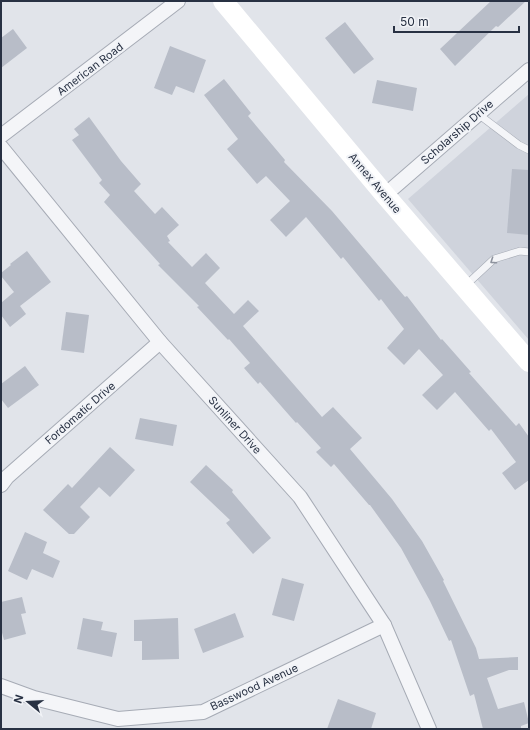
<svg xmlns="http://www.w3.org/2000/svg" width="530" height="730" viewBox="0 0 530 730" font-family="Inter,sans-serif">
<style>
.built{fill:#cfd3dc}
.building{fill:#b8bdc8}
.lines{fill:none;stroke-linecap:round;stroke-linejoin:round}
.lane-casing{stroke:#a6abb5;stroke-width:8}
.street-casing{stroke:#a6abb5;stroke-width:16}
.lane{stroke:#f4f5f8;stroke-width:7}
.street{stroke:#f4f5f8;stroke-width:14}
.secondary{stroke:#fff;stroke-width:20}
.oneway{stroke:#8e939e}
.labels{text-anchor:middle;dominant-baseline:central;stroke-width:4;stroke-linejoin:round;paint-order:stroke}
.street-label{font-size:11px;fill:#283143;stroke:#f1f3f7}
</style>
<rect width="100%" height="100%" fill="#e1e4ea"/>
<polygon class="built" points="529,94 529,340 408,199"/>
<g class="building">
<polygon points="491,1 526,1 498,27 496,26 455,66 440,49"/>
<polygon points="345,22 374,59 354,74 325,38"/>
<polygon points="13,29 27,48 1,68 1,38"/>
<polygon points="170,46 206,60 194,93 176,86 172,95 154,88"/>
<polygon points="224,79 251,113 248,116 285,160 284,162 332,211 405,297 407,296 441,340 442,339 471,372 469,373 516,426 519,423 529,437 529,480 515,490 502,473 516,462 491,429 489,431 455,392 437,410 422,395 443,375 419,349 404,365 387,348 404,329 381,299 379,301 343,257 341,259 306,217 286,237 270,220 290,201 266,176 257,184 227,149 238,139 204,95"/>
<polygon points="377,80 417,88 413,111 372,103"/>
<polygon points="89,117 121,161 141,184 134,191 155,214 162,207 179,225 167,236 170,241 168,242 192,267 206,253 220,268 205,283 234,314 248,300 259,311 243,326 322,417 333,407 362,438 350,449 392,499 422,541 444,580 443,581 476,648 479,659 518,657 518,670 509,670 487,678 498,709 524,702 529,723 521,726 521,729 483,729 474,694 470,696 451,640 449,641 430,601 401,548 370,505 369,505 334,464 331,467 316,452 321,448 297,422 296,423 260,382 258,384 244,368 250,363 229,339 228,340 197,307 199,306 158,265 160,264 104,202 110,195 99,183 102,180 72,140 79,135 74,129"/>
<polygon points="512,169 529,170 529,235 507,233"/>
<polygon points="27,251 51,282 20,306 26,314 10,327 1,315 1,303 14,292 1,276 1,273 11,265 10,264"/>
<polygon points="66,312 89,315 84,353 61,350"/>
<polygon points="25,366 39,385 8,408 1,399 1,384"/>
<polygon points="140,418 177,425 173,446 135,439"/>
<polygon points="110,447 135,470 110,497 99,487 80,507 90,517 74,534 69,534 43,510 68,484 72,488"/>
<polygon points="206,465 233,490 232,492 271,538 253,554 226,523 230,520 190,482"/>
<polygon points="25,532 47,542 43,553 60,561 53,578 32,569 27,580 8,571"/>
<polygon points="282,578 304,584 294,621 272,615"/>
<polygon points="22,597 26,613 21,614 26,634 4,640 1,629 1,602"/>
<polygon points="235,613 244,637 203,653 194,629"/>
<polygon points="83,618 103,622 101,630 117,633 112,657 77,649"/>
<polygon points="178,618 179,659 142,660 142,641 134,641 134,620"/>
<polygon points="338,699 376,713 371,729 327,729"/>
</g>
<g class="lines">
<g class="lane-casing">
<g id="lane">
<polyline points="478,114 519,145 529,150"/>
<polyline points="465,286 494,259 520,251 529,252"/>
</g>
</g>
<g class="street-casing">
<g id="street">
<polyline points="1,136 178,1"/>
<polyline points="1,147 160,342 300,497 384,625 429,729"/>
<polyline points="385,195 529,70"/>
<polyline points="1,485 7,477 160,342"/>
<polyline points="1,686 34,698 118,719 203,712 384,625"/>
</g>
</g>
<use href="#lane" class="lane"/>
<use href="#street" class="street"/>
<polyline class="secondary" points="223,1 385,195 529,362"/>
</g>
<defs><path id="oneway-chevron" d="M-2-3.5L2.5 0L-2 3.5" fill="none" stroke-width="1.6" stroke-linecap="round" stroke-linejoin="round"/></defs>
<use class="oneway" href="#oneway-chevron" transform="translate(493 261) rotate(146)"/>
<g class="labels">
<g class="street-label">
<text transform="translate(90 69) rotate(-37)">American Road</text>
<text transform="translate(457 132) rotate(-41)">Scholarship Drive</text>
<text transform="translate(375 183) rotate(50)">Annex Avenue</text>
<text transform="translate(80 413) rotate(-41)">Fordomatic Drive</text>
<text transform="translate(235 425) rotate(48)">Sunliner Drive</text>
<text transform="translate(254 687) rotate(-25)">Basswood Avenue</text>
</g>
</g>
<rect width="530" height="730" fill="none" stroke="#283143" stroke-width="4"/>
<g transform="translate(28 702) rotate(288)" stroke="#f1f3f7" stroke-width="3" paint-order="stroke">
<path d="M0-3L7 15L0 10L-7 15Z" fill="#283143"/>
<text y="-6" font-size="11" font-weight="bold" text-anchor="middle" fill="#283143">N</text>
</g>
<path d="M394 26v6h125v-6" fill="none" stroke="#283143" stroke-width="2"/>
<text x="400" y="26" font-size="12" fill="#283143" stroke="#f1f3f7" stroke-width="3" paint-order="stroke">50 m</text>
</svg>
